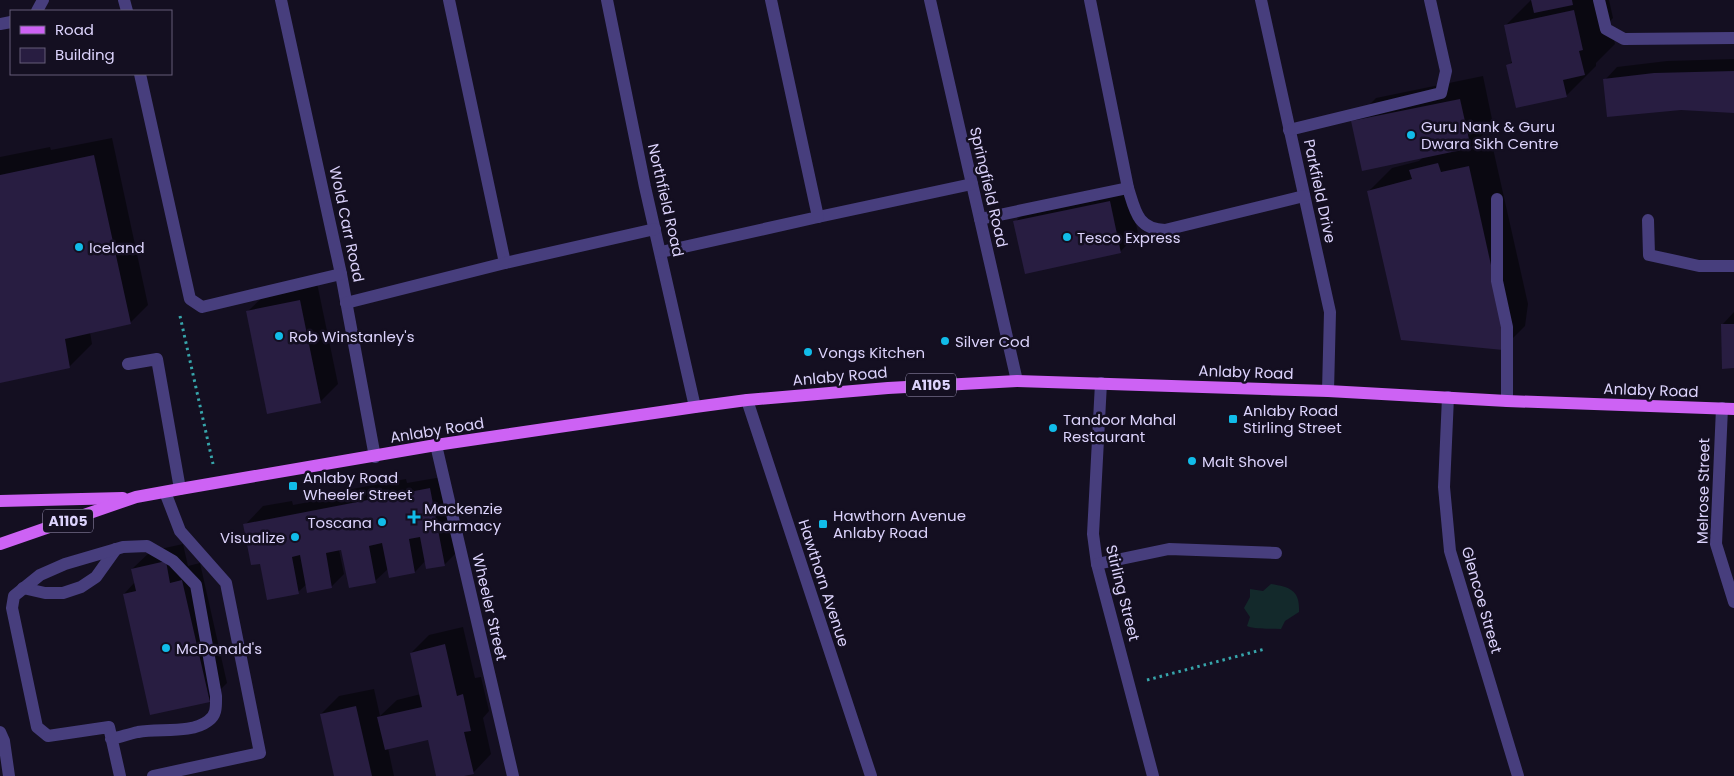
<svg xmlns="http://www.w3.org/2000/svg" width="1734" height="776" viewBox="0 0 1734 776" font-family="Poppins,sans-serif">
<style>
.green{fill:#13292b}
.shadow{fill:#0007}
.building{fill:#281d41}
.lines{fill:none;stroke-linecap:round;stroke-linejoin:round}
.path{stroke:#37a5ab;stroke-width:3;stroke-dasharray:2.5 4;stroke-linecap:butt}
.minor{stroke:#473e7d;stroke-width:12}
.major{stroke:#cd62f4;stroke-width:12}
.poi-dot{fill:#11bce9;stroke:#140f21;stroke-width:2}
.labels{text-anchor:middle;dominant-baseline:central;stroke-width:5;stroke-linejoin:round;paint-order:stroke}
.shield{fill:#140f21;stroke:#a098ba;stroke-width:1}
.shield-label{font-size:14px;font-weight:bold;fill:#dcd3fc}
.poi-label{font-size:15px;fill:#dcd3fc;stroke:#140f21;text-anchor:start}
.street-label{font-size:15px;fill:#dcd3fc;stroke:#140f21}
</style>
<rect width="100%" height="100%" fill="#140f21"/>
<path class="green" d="M1271,584C1291,587 1300,591 1299,612L1285,621L1281,629C1270,628 1257,630 1247,626L1250,617L1244,608L1250,597V589L1263,591Z"/>
<g class="shadow">
<polygon points="1531,0 1609,0 1613,18 1610,21 1615,44 1596,63 1596,66 1566,96 1508,66 1513,60 1505,26"/>
<polygon points="1734,59 1734,112 1681,109 1605,80 1617,67 1667,61"/>
<polygon points="1483,76 1493,124 1469,149 1492,144 1528,304 1525,326 1502,349 1369,191 1392,168 1419,161 1423,157 1353,122 1376,98"/>
<polygon points="112,138 148,305 130,323 90,332 92,344 69,367 0,382 0,157 50,147 51,150"/>
<polygon points="1127,183 1138,233 1120,252 1015,222 1033,204"/>
<polygon points="317,283 338,384 320,402 247,312 266,294"/>
<polygon points="1734,312 1734,367 1722,325"/>
<polygon points="442,477 457,552 444,565 426,560 415,572 390,576 388,569 375,581 342,549 339,550 344,574 332,586 308,591 307,584 298,592 261,562 245,525 263,506 292,501 293,505 347,495 352,489 406,479 407,483"/>
<polygon points="183,544 188,566 200,563 227,683 209,701 124,594 135,582 132,569 151,551"/>
<polygon points="463,627 475,678 481,677 489,711 483,718 491,754 473,773 459,776 438,776 429,739 388,748 394,776 335,776 321,714 339,696 374,689 380,716 397,700 421,694 411,653 429,635"/>
</g>
<g class="building">
<polygon points="1531,0 1572,0 1573,5 1534,13"/>
<polygon points="1574,10 1583,50 1579,51 1585,75 1563,80 1567,97 1516,108 1506,65 1512,63 1504,25"/>
<polygon points="1734,71 1734,113 1681,110 1607,117 1603,79 1654,73"/>
<polygon points="1460,99 1471,148 1362,171 1351,121"/>
<polygon points="94,155 131,324 65,339 70,368 0,383 0,175"/>
<polygon points="1438,163 1441,172 1469,166 1505,328 1503,350 1401,340 1367,191 1412,179 1409,170"/>
<polygon points="1110,201 1121,253 1025,274 1013,221"/>
<polygon points="300,300 321,403 267,414 246,311"/>
<polygon points="1721,324 1734,324 1734,368 1722,369"/>
<polygon points="430,488 445,566 426,569 420,537 409,539 415,573 389,578 382,543 369,546 376,583 349,588 341,550 326,553 332,588 307,593 300,555 292,557 299,594 267,600 260,564 251,565 243,524"/>
<polygon points="166,561 170,583 182,580 210,702 150,715 123,594 136,591 131,569"/>
<polygon points="445,644 457,696 463,694 471,731 464,732 474,774 464,776 436,776 428,740 385,750 377,717 422,707 410,653"/>
<polygon points="356,706 372,776 334,776 320,714"/>
</g>
<g class="lines">
<g class="path">
<polyline points="180,316 213,464"/>
<polyline points="1147,680 1265,649"/>
</g>
<g class="minor">
<polyline points="124,0 127,11"/>
<polyline points="281,0 341,274 375,457"/>
<polyline points="449,0 505,263"/>
<polyline points="607,0 645,187 695,407"/>
<polyline points="930,0 1017,381"/>
<polyline points="1261,0 1330,312 1328,391"/>
<polyline points="1599,0 1606,29 1624,39 1734,38"/>
<polyline points="37,11 43,0"/>
<polyline points="0,24 11,22"/>
<polyline points="140,74 190,299 202,307 341,274"/>
<polyline points="1289,130 1441,93 1446,71 1430,0"/>
<path d="M1128,188C1135,210 1137,229 1165,230L1304,196"/>
<polyline points="1497,199 1497,281 1507,327 1507,401"/>
<polyline points="818,217 972,184"/>
<polyline points="980,219 1128,188 1090,0"/>
<polyline points="1648,220 1649,255 1699,266 1734,266"/>
<polyline points="661,252 818,217 771,0"/>
<polyline points="346,303 505,263 655,229"/>
<polyline points="128,364 157,359 180,489"/>
<polyline points="1101,383 1093,534 1097,564 1153,776"/>
<polyline points="1448,397 1444,487 1450,551 1518,776"/>
<polyline points="747,400 871,776"/>
<polyline points="1722,408 1716,544 1734,602"/>
<polyline points="436,445 513,776"/>
<polyline points="1097,564 1169,549 1276,553"/>
<polyline points="23,588 45,593 63,593 81,587 96,577 116,549"/>
<polyline points="0,732 4,741 9,776"/>
<path d="M111,739C120,737 129,734 138,732C159,728 191,734 208,721C217,715 216,706 216,696L196,585L173,561L147,546L123,547L65,564L40,575L14,596L12,608L37,727L48,736L109,727L120,776"/>
<polyline points="153,776 260,753 226,583 180,531 165,492"/>
</g>
<g class="major">
<polyline points="0,501 123,498"/>
<polyline points="0,544 136,497 180,489 436,445 695,407 747,400 888,388 1017,381 1328,391 1507,401 1734,409"/>
</g>
</g>
<g class="poi-dot">
<circle cx="1411" cy="135" r="5"/>
<circle cx="1067" cy="237" r="5"/>
<circle cx="79" cy="247" r="5"/>
<circle cx="279" cy="336" r="5"/>
<circle cx="945" cy="341" r="5"/>
<circle cx="808" cy="352" r="5"/>
<rect x="1228" y="414" width="10" height="10" rx="2.5"/>
<circle cx="1053" cy="428" r="5"/>
<circle cx="1192" cy="461" r="5"/>
<rect x="288" y="481" width="10" height="10" rx="2.5"/>
<path d="M411.5 509.5h5v5h5v5h-5v5h-5v-5h-5v-5h5z"/>
<circle cx="382" cy="522" r="5"/>
<rect x="818" y="519" width="10" height="10" rx="2.5"/>
<circle cx="295" cy="537" r="5"/>
<circle cx="166" cy="648" r="5"/>
</g>
<g class="labels">
<g class="shield">
<rect x="906" y="373.5" width="50" height="23" rx="4"/>
<rect x="43" y="509.5" width="50" height="23" rx="4"/>
</g>
<g class="shield-label">
<text x="931" y="385">A1105</text>
<text x="68" y="521">A1105</text>
</g>
<g class="poi-label">
<text x="1421" y="126">Guru Nank &amp; Guru<tspan x="1421" dy="17">Dwara Sikh Centre</tspan></text>
<text x="1077" y="237">Tesco Express</text>
<text x="89" y="247">Iceland</text>
<text x="289" y="336">Rob Winstanley's</text>
<text x="955" y="341">Silver Cod</text>
<text x="818" y="352">Vongs Kitchen</text>
<text x="1243" y="410">Anlaby Road<tspan x="1243" dy="17">Stirling Street</tspan></text>
<text x="1063" y="419">Tandoor Mahal<tspan x="1063" dy="17">Restaurant</tspan></text>
<text x="1202" y="461">Malt Shovel</text>
<text x="303" y="477">Anlaby Road<tspan x="303" dy="17">Wheeler Street</tspan></text>
<text x="424" y="508">Mackenzie<tspan x="424" dy="17">Pharmacy</tspan></text>
<text x="833" y="515">Hawthorn Avenue<tspan x="833" dy="17">Anlaby Road</tspan></text>
<text x="372" y="522" text-anchor="end">Toscana</text>
<text x="285" y="537" text-anchor="end">Visualize</text>
<text x="176" y="648">McDonald's</text>
</g>
<g class="street-label">
<text transform="translate(989 187) rotate(77)">Springfield Road</text>
<text transform="translate(1320 191) rotate(78)">Parkfield Drive</text>
<text transform="translate(666 200) rotate(77)">Northfield Road</text>
<text transform="translate(347 224) rotate(78)">Wold Carr Road</text>
<text transform="translate(1246 372) rotate(2)">Anlaby Road</text>
<text transform="translate(840 376) rotate(-5)">Anlaby Road</text>
<text transform="translate(1651 390) rotate(2)">Anlaby Road</text>
<text transform="translate(437 430) rotate(-9)">Anlaby Road</text>
<text transform="translate(1703 491) rotate(-89)">Melrose Street</text>
<text transform="translate(824 583) rotate(72)">Hawthorn Avenue</text>
<text transform="translate(1123 593) rotate(76)">Stirling Street</text>
<text transform="translate(1482 600) rotate(74)">Glencoe Street</text>
<text transform="translate(490 607) rotate(77)">Wheeler Street</text>
</g>
</g>
<rect x="10" y="10" width="162" height="65" fill="#140f21" stroke="#645d79"/>
<rect x="20" y="26" width="25" height="8" fill="#cd62f4" stroke="#645d79"/>
<text x="55" y="35" font-size="15" fill="#dcd3fc">Road</text>
<rect x="20" y="48" width="25" height="15" fill="#281d41" stroke="#645d79"/>
<text x="55" y="60" font-size="15" fill="#dcd3fc">Building</text>
</svg>
